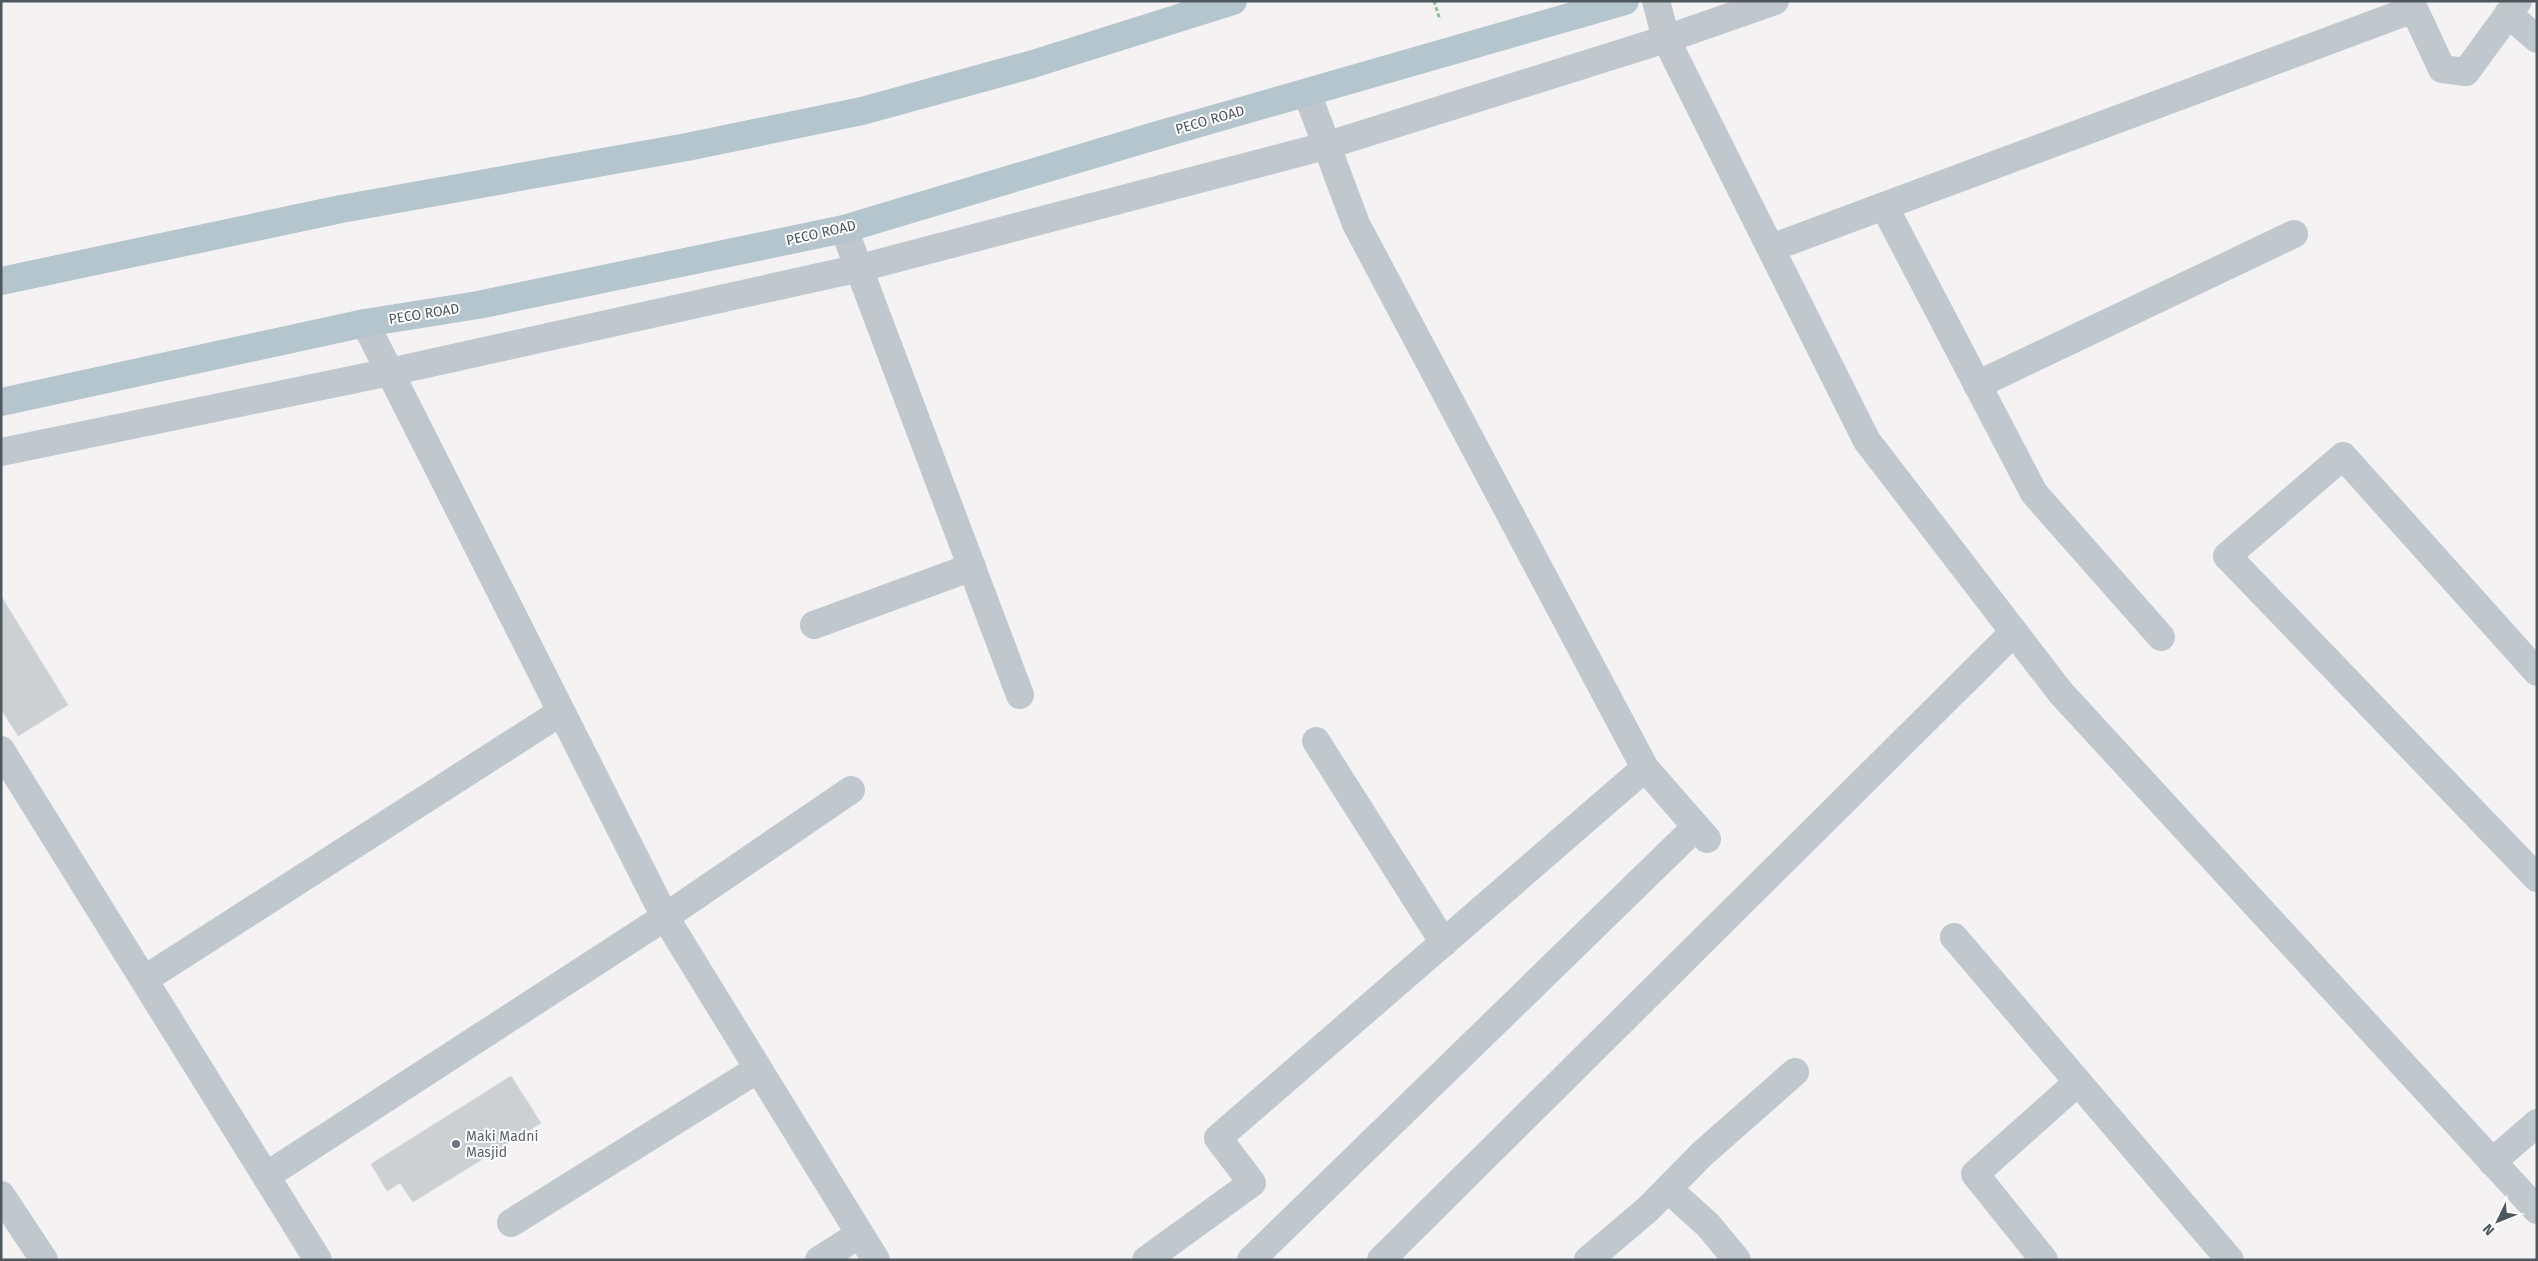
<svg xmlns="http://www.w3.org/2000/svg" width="2538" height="1261" viewBox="0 0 2538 1261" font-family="'Fira Sans',sans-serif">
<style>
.building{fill:#cdd0d3;stroke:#d7d9dc}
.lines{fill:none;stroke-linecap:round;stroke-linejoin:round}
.path{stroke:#83c59a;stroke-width:3;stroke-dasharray:4 2.5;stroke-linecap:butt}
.minor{stroke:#c0c8cd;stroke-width:28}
.major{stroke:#b5c5cd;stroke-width:28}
.worship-dot{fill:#6b7280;stroke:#fff;stroke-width:2}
.labels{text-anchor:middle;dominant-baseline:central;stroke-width:4;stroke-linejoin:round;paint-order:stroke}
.street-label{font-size:14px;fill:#4c585d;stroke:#fff}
.worship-label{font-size:14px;fill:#5b616d;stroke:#fff;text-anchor:start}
</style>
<rect width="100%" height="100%" fill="#f4f2f3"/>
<g class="building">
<polygon points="1,596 68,705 18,736 1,709"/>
<polygon points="511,1076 541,1123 413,1202 400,1183 387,1191 371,1164"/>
</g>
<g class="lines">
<polyline class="path" points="1434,1 1440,20"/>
<g class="minor">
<polyline points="1656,1 1666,39 1867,441 2061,693 2537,1210"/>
<polyline points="2508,14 2537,39"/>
<polyline points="1307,93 1356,224 1645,768 1707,839"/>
<polyline points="1884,206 2034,493 2161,637"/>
<polyline points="844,229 1020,695"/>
<polyline points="1771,248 2414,9 2442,69 2466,72 2518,1"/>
<polyline points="365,323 665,917 876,1260"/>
<polyline points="1977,385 2294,234"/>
<polyline points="1,452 390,372 860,268 1325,146 1666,39 1775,1"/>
<polyline points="814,625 972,567"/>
<polyline points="2537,672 2343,456 2227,556 2537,878"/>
<polyline points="1316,741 1444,943"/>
<polyline points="1,750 318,1260"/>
<polyline points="1954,937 2230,1260"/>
<polyline points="145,979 561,712"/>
<polyline points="2492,1162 2537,1123"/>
<polyline points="266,1176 665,917 851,790"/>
<polyline points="1668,1189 1708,1225 1737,1260"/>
<polyline points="1,1195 44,1260"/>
<polyline points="511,1223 758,1069"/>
<polyline points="819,1260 860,1234"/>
<polyline points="1146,1260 1252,1183 1218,1138 1645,768"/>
<polyline points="1251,1260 1696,827"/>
<polyline points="1381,1260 2014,632"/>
<polyline points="1588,1260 1648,1209 1702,1154 1795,1072"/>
<polyline points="2044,1260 1975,1174 2078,1082"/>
</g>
<g class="major">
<polyline points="1,281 341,209 687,147 862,111 1033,64 1233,1"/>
<polyline points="1,402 365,323 478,305 844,229 1158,135 1625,1"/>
</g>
</g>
<circle class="worship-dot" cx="456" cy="1144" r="5"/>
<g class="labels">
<g class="street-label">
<text transform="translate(1210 120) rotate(-16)">PECO ROAD</text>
<text transform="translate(821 233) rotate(-13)">PECO ROAD</text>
<text transform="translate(424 314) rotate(-9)">PECO ROAD</text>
</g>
<g class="worship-label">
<text x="466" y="1136">Maki Madni<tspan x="466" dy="16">Masjid</tspan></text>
</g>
</g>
<rect width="2538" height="1261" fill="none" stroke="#4c585d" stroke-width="5"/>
<g transform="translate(2498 1221) rotate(227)" stroke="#ffffff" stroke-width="4" paint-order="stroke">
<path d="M0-4L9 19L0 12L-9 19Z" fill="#4c585d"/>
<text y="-8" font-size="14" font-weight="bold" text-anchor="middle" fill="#4c585d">N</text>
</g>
</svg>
